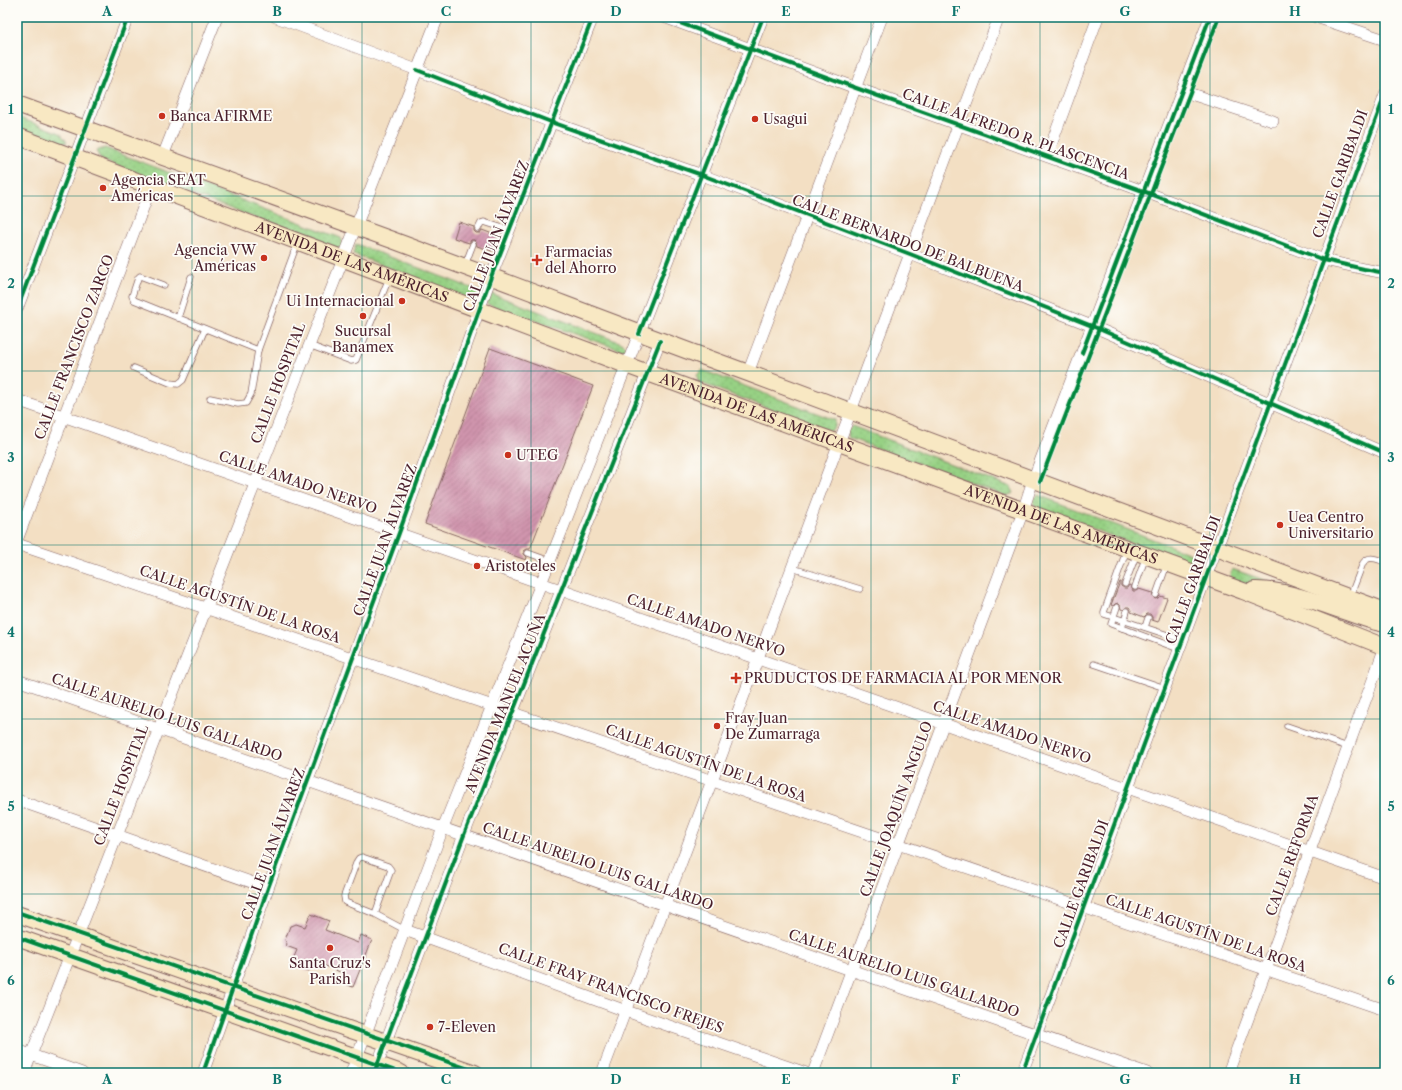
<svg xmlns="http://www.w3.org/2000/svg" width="1402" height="1090" viewBox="0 0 1402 1090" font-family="'Libre Caslon Text',serif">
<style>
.green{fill:url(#green-dots);stroke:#707858}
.building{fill:url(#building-hatch)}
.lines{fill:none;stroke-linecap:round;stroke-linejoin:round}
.lane-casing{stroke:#856260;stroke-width:7}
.street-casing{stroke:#856260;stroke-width:12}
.secondary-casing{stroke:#856260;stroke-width:18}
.lane{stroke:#fff;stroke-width:5.5}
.street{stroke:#fff;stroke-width:11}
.secondary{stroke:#f8e8c3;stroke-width:16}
.cycleway-casing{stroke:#fdfcf7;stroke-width:6}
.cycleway{stroke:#00873e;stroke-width:4}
.grid{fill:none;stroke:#0f766e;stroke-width:1;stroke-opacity:0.55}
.poi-dot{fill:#c8321e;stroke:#fdfcf7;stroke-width:1.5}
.labels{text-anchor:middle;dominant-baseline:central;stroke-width:3.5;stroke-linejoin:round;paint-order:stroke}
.poi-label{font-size:14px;fill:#4a1f2b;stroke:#fdfcf7;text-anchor:start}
.street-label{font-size:14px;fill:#4a1f2b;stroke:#fdfcf7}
.neatline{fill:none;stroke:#0f766e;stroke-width:1.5}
.grid-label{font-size:13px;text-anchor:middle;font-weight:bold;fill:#0f766e}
</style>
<defs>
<pattern id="green-dots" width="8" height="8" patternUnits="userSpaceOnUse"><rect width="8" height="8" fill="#97d184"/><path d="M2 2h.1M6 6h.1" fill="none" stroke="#84b372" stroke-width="1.8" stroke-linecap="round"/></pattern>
<pattern id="building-hatch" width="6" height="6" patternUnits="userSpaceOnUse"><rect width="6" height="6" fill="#d094ad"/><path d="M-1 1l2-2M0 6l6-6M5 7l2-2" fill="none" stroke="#ab788d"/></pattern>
</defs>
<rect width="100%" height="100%" fill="#fdfcf7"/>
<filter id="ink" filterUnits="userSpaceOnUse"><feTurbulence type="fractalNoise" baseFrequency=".025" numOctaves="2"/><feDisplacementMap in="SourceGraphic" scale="8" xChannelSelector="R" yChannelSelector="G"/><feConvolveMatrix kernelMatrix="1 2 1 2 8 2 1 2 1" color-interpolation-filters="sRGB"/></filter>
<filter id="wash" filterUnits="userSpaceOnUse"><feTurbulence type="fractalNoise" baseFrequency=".012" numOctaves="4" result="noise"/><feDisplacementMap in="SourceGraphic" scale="16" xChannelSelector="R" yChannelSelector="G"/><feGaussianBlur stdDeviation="0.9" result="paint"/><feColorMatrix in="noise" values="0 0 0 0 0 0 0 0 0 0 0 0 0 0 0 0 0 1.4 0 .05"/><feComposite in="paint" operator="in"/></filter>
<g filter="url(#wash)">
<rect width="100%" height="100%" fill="#f3dfc3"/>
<g class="green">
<polygon points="17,117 60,133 67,142 56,146 17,131"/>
<polygon points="105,148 341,238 344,246 337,249 101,160 96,151"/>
<polygon points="356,244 482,292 478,302 353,254"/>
<polygon points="490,293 622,343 627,347 624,351 487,304"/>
<polygon points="702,370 835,420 835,427 830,431 698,382 697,375"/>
<polygon points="852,426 1011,487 1014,493 1006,496 849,438 847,431"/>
<polygon points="1038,495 1191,554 1193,560 1188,565 1035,507 1033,500"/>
<polygon points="1232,569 1345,608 1259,588 1229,579"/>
</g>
<g id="blocks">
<g class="building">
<polygon points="459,222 474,227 474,231 476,233 480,233 482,230 498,236 492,251 477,246 476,242 474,240 471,240 469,243 454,238"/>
<polygon points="490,348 593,386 530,549 527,549 524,551 524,554 527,557 526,560 425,524"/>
<polygon points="1120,582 1121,582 1121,586 1124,588 1127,588 1129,585 1131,586 1133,591 1136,591 1139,589 1152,593 1153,597 1155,599 1158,598 1160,596 1167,598 1158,622 1152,620 1152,617 1150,614 1147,614 1144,617 1131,612 1131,610 1129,607 1126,607 1123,610 1121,609 1120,605 1118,603 1115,604 1113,606 1111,605"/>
<polygon points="311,914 329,921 325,930 358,943 361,935 372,940 353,987 341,982 345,974 313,961 309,971 291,964 297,950 286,946 287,944 285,940 290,926 294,925 296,924 305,927"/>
</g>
</g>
</g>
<g filter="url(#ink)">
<use href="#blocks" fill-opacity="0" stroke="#856260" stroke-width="1"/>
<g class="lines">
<g class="lane-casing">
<g id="lane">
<polyline points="478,229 481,223 484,222 509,230"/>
<polyline points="465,265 473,244"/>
<polyline points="164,285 140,276 138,278 132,296 134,300 258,350 297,244"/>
<polyline points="178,318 191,277"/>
<polyline points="309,345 351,361 356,360 389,278"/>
<polyline points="134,368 170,383 178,384 183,380 205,329"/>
<polyline points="210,398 238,404 246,403 251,394 258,350"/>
<polyline points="1127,549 1104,612 1104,614 1183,640"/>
<polyline points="528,553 550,561"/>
<polyline points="792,568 860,589"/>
<polyline points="1125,584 1137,553"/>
<polyline points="1135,587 1146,556"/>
<polyline points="1156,595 1167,564"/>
<path d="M1350,597L1363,563C1369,555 1376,559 1385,562"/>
<polyline points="1117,607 1111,624 1122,628"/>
<polyline points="1127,611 1122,628 1179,649"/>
<polyline points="1145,627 1148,618"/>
<polyline points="1094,664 1165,688"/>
<polyline points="1287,726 1348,747"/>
<polyline points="375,914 391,870 388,866 362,857 359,858 357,861 344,896 345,902 375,914 405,930"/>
</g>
</g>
<g class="street-casing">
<g id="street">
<polyline points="276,17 417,70 551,122 702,175 910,254 1092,326 1385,453"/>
<polyline points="664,17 856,88 1143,191 1324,260 1364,269 1385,273"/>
<polyline points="1316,17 1385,40"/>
<polyline points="1182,91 1273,121"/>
<polyline points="163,156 217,17"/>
<polyline points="1047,156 1098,17"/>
<polyline points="17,309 128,17"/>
<polyline points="748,373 882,17"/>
<polyline points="17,400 1385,878"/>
<polyline points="17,540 151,187"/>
<polyline points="17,544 1385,1010"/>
<polyline points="17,680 1147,1073"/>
<polyline points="17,800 268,888"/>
<polyline points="405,930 626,1011 806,1073"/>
<polyline points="17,1050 82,1073"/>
<polyline points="24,1073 438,17"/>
<polyline points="203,1073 268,888 399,533 491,277 593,17"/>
<polyline points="351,1073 443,828 550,561 763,17"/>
<polyline points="374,1073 464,835 660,341"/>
<polyline points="602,1073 999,17"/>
<polyline points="813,1073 1023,511 1033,480 1210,17"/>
<polyline points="1022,1073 1385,95"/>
<polyline points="1228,1073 1385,647"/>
</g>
</g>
<g class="secondary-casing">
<g id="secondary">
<path d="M17,104C175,161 334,218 492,277C577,309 663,342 748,373L1385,611"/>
<path id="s1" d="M17,136L626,365L1243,591L1385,647"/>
<path d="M1254,590C1291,589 1340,611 1376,622L1385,624"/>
<polyline points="17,914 475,1073"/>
<polyline points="17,937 401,1073"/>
</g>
</g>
<use href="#lane" class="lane"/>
<use href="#street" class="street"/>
<use href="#secondary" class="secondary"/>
<g class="cycleway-casing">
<g id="cycleway">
<polyline points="664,17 856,88 1143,191 1324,260 1364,269 1385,273"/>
<polyline points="417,70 551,122 702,175 910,254 1092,326 1385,453"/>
<polyline points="17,309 128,17"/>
<polyline points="639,334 763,17"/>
<polyline points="1082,353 1210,17"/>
<polyline points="1040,482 1219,17"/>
<polyline points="17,912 480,1073"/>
<polyline points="17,937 401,1073"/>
<polyline points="203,1073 268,888 399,533 491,277 593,17"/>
<polyline points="374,1073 464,835 660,341"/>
<polyline points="1022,1073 1385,95"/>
</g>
</g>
<use href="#cycleway" class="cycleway"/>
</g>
</g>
<path class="grid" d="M192,17V1073M362,17V1073M531,17V1073M701,17V1073M871,17V1073M1040,17V1073M1210,17V1073M17,196H1385M17,371H1385M17,545H1385M17,719H1385M17,894H1385"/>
<g class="poi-dot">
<circle cx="162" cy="116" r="4"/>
<circle cx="755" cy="119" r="4"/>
<circle cx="103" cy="188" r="4"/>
<circle cx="264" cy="258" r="4"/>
<path d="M535 254h4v4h4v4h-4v4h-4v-4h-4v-4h4z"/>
<circle cx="402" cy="301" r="4"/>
<circle cx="363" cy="316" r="4"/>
<circle cx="508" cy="455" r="4"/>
<circle cx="1280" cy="525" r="4"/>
<circle cx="477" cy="566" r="4"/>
<path d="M734 672h4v4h4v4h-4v4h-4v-4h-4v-4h4z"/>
<circle cx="717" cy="726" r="4"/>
<circle cx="330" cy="948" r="4"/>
<circle cx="430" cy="1027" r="4"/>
</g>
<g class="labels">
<g class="poi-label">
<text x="170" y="116">Banca AFIRME</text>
<text x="763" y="119">Usagui</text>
<text x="111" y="180">Agencia SEAT<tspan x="111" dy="16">Américas</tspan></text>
<text x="256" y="250" text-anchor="end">Agencia VW<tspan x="256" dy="16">Américas</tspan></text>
<text x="545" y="252">Farmacias<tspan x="545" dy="16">del Ahorro</tspan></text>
<text x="394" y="301" text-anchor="end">Ui Internacional</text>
<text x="363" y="331" text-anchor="middle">Sucursal<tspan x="363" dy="16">Banamex</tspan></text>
<text x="516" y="455">UTEG</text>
<text x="1288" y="517">Uea Centro<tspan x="1288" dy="16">Universitario</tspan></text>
<text x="485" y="566">Aristoteles</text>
<text x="744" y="678">PRUDUCTOS DE FARMACIA AL POR MENOR</text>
<text x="725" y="718">Fray Juan<tspan x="725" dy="16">De Zumarraga</tspan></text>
<text x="330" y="963" text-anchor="middle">Santa Cruz's<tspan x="330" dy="16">Parish</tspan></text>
<text x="438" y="1027">7-Eleven</text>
</g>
<g class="street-label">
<text transform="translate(1016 134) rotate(20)">CALLE ALFREDO R. PLASCENCIA</text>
<text transform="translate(1340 174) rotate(-70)">CALLE GARIBALDI</text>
<text transform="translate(496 236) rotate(-69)">CALLE JUAN ÁLVAREZ</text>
<text transform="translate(908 243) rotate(21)">CALLE BERNARDO DE BALBUENA</text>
<text stroke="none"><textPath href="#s1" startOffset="358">AVENIDA DE LAS AMÉRICAS</textPath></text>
<text transform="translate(74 347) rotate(-69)">CALLE FRANCISCO ZARCO</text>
<text transform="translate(278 383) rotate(-69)">CALLE HOSPITAL</text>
<text stroke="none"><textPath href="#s1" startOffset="790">AVENIDA DE LAS AMÉRICAS</textPath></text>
<text transform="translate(298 482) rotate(19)">CALLE AMADO NERVO</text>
<text stroke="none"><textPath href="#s1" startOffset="1114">AVENIDA DE LAS AMÉRICAS</textPath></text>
<text transform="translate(385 540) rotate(-70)">CALLE JUAN ÁLVAREZ</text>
<text transform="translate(1193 580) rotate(-70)">CALLE GARIBALDI</text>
<text transform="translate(240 604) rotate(19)">CALLE AGUSTÍN DE LA ROSA</text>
<text transform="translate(706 625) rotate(19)">CALLE AMADO NERVO</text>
<text transform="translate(505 703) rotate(-68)">AVENIDA MANUEL ACUÑA</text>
<text transform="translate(167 717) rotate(19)">CALLE AURELIO LUIS GALLARDO</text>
<text transform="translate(1012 732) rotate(19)">CALLE AMADO NERVO</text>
<text transform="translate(706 763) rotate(19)">CALLE AGUSTÍN DE LA ROSA</text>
<text transform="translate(121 785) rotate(-69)">CALLE HOSPITAL</text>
<text transform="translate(896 809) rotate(-70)">CALLE JOAQUÍN ANGULO</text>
<text transform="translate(273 844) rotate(-70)">CALLE JUAN ÁLVAREZ</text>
<text transform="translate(1292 855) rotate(-70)">CALLE REFORMA</text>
<text transform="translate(598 866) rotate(19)">CALLE AURELIO LUIS GALLARDO</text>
<text transform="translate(1081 884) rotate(-70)">CALLE GARIBALDI</text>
<text transform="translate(1206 933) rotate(19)">CALLE AGUSTÍN DE LA ROSA</text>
<text transform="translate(904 973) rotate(19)">CALLE AURELIO LUIS GALLARDO</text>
<text transform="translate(611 988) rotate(20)">CALLE FRAY FRANCISCO FREJES</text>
</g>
</g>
<rect width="1402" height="1090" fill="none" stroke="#fdfcf7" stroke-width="44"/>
<rect x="22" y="22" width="1358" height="1046" class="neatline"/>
<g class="grid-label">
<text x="107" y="16">A</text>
<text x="277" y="16">B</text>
<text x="446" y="16">C</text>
<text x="616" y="16">D</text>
<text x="786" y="16">E</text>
<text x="956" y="16">F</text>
<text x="1125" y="16">G</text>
<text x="1295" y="16">H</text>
<text x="11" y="114">1</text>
<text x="1391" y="114">1</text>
<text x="11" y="288">2</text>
<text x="1391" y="288">2</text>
<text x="11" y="462">3</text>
<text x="1391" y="462">3</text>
<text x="11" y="637">4</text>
<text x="1391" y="637">4</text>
<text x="11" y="811">5</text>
<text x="1391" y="811">5</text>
<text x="11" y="985">6</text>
<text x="1391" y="985">6</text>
<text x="107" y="1084">A</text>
<text x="277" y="1084">B</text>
<text x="446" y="1084">C</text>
<text x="616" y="1084">D</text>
<text x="786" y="1084">E</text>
<text x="956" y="1084">F</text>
<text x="1125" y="1084">G</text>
<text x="1295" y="1084">H</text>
</g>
</svg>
